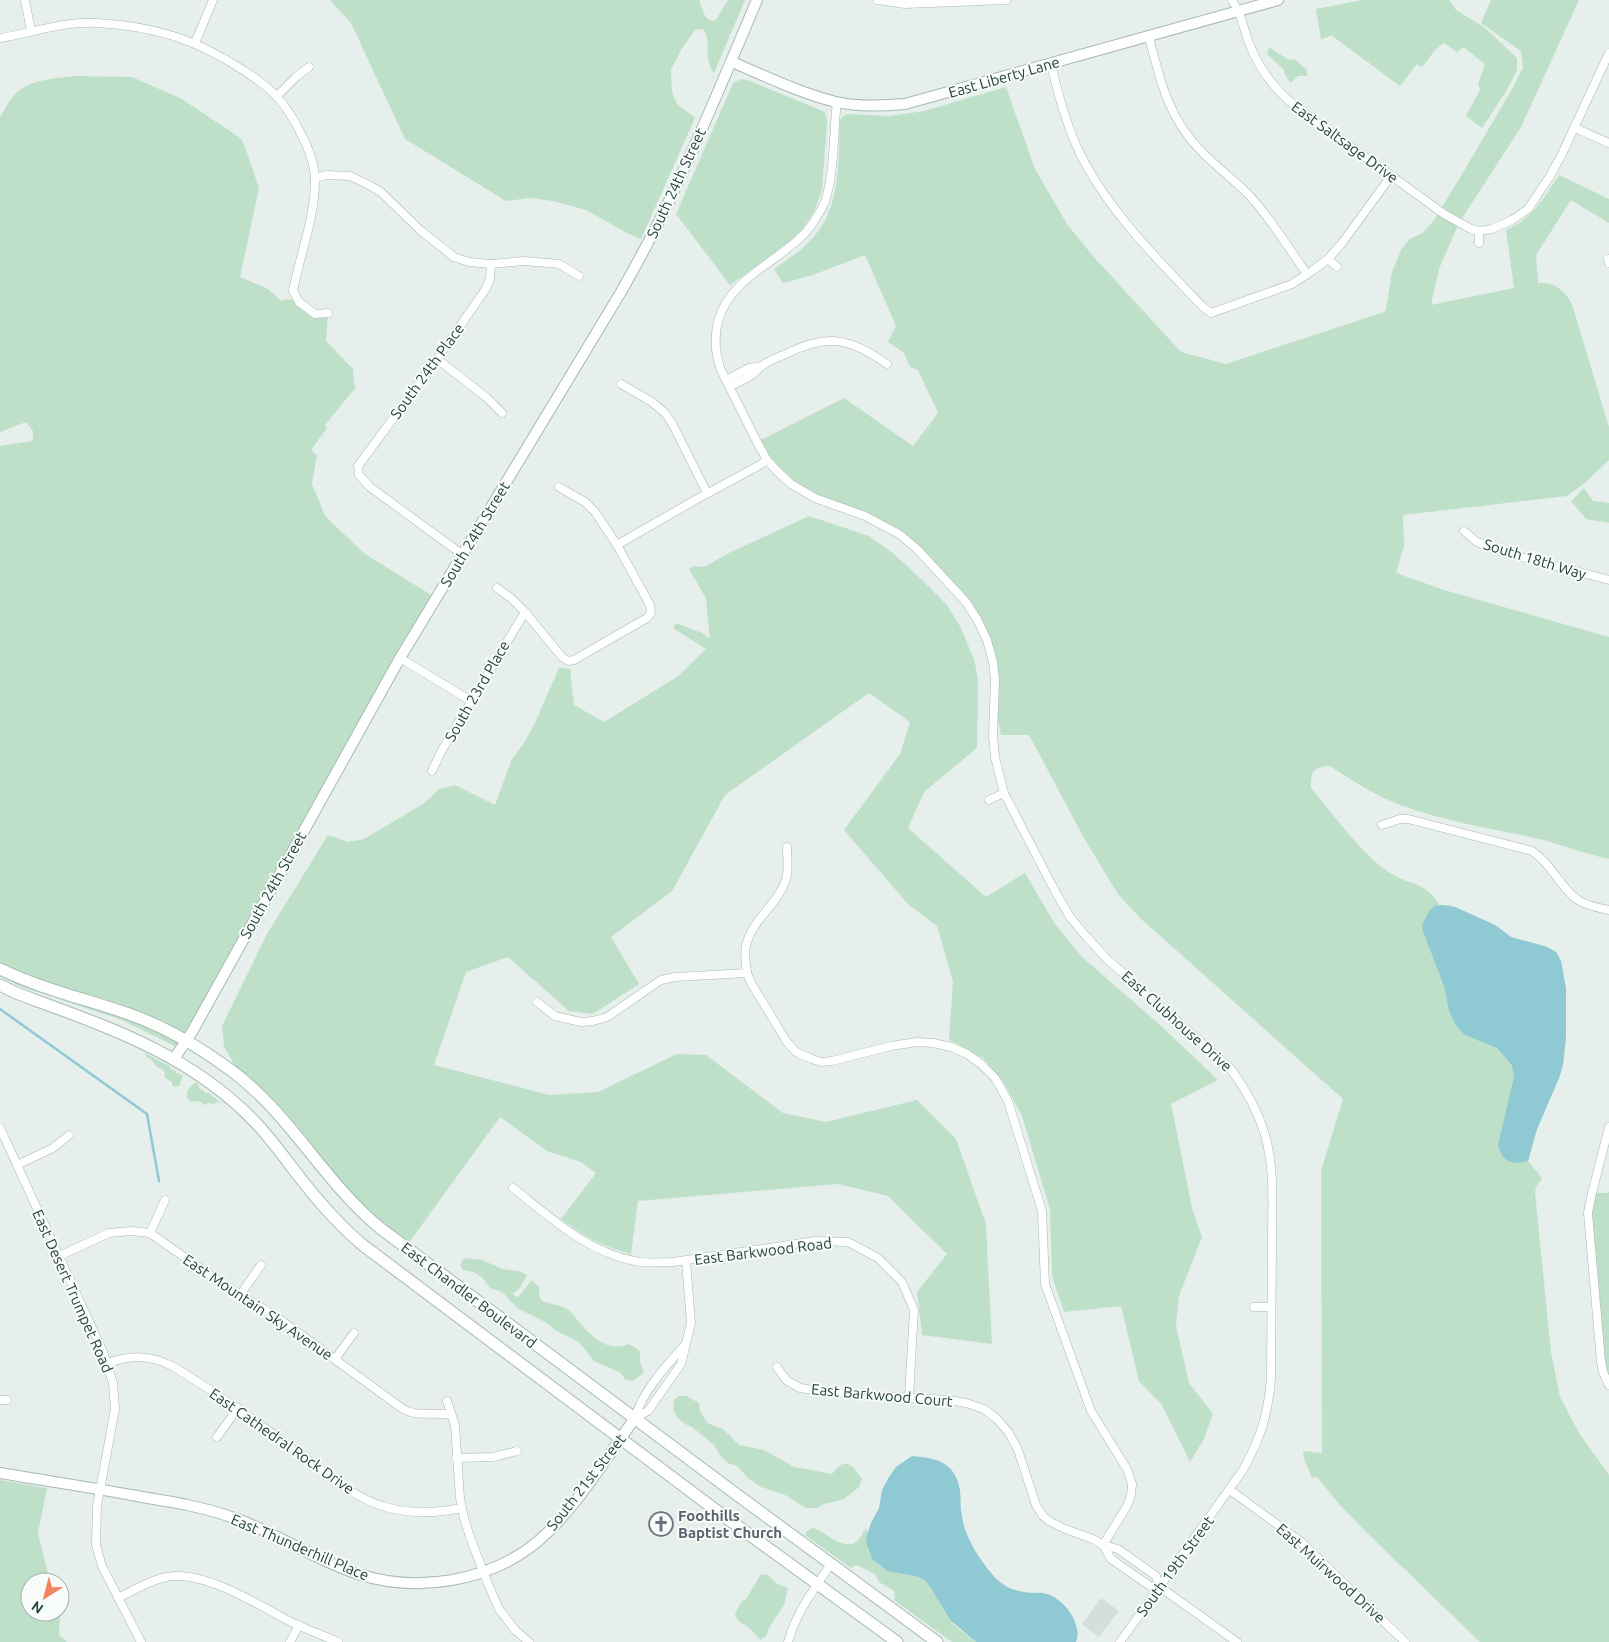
<svg xmlns="http://www.w3.org/2000/svg" width="1609" height="1642" viewBox="0 0 1609 1642" font-family="Ubuntu,sans-serif">
<style>
.built{fill:#d4dfda}
.green{fill:#bfe0c8}
.water{fill:#8ec9d4}
.lines{fill:none;stroke-linecap:round;stroke-linejoin:round}
.stream{stroke:#8ec9d4;stroke-width:2.5}
.minor-casing{stroke:#a8b8b2;stroke-width:9}
.tertiary-casing{stroke:#a8b8b2;stroke-width:12}
.secondary-casing{stroke:#a4bbb3;stroke-width:13}
.minor{stroke:#fff;stroke-width:8}
.tertiary{stroke:#fff;stroke-width:10}
.secondary{stroke:#fff;stroke-width:11}
.labels{text-anchor:middle;dominant-baseline:central;stroke-width:4;stroke-linejoin:round;paint-order:stroke}
.street-label{font-size:15px;fill:#24423a;stroke:#f7fbf9}
.worship-label{font-size:15px;font-weight:bold;fill:#5b616d;stroke:#f7fbf9;text-anchor:start}
</style>
<rect width="100%" height="100%" fill="#e6efeb"/>
<polygon class="built" points="1101,1598 1119,1611 1099,1637 1082,1624"/>
<g class="green">
<path d="M330,0H699L705,16L709,20L715,21L728,0H745L714,73C701,54 714,45 703,29L695,30L681,50L671,70L672,92L677,104L695,118L641,239L629,234L586,210L553,201L531,198L506,201L405,139L351,23Z"/>
<polygon points="1362,0 1449,0 1456,10 1484,27 1517,58 1517,70 1507,90 1482,128 1466,116 1480,90 1478,84 1485,64 1463,47 1457,52 1444,43 1436,49 1422,67 1417,64 1400,86 1331,35 1321,40 1316,9"/>
<path d="M1491,0H1579L1521,127L1459,223L1439,269L1431,305L1514,288L1506,230C1533,218 1543,199 1559,175L1609,199V223L1571,200L1536,255L1538,283C1554,281 1565,291 1572,304L1609,427V460L1585,483L1567,496L1403,515L1404,546L1396,573L1444,590L1609,637V859C1585,854 1563,845 1540,839C1494,829 1447,822 1403,806C1377,797 1353,781 1330,766C1314,766 1310,773 1311,788C1333,814 1362,855 1390,873C1411,886 1426,881 1440,906L1449,905L1455,907L1495,925L1511,937L1547,947L1556,952L1561,961L1566,989V1036L1563,1065L1559,1078L1537,1129L1528,1161L1542,1178L1536,1188L1535,1192L1551,1352L1560,1397L1579,1433L1609,1475V1642H1480L1365,1531L1340,1505L1317,1477L1312,1478L1304,1459L1303,1451L1322,1453L1321,1171L1343,1099L1140,918L1118,894L1084,838L1029,735H1001L994,700L995,680L978,621L899,534L791,484L757,442L844,398L913,446L938,413L918,370L910,367L904,353L888,342L896,326L865,255L813,275L783,283L774,269C785,261 798,253 808,243C842,211 838,162 840,120L843,116L849,114L889,116L924,111L1006,87L1035,169L1067,224L1092,255L1181,352L1226,364L1384,312L1386,309L1392,272L1401,250L1410,239L1423,233L1434,220L1464,171L1512,89L1523,68L1521,51L1481,23Z"/>
<polygon points="1269,47 1289,60 1294,59 1307,70 1307,76 1298,76 1291,83 1288,80 1283,69 1267,54"/>
<path d="M78,76L132,77L182,99L239,137L244,144L259,188L240,277L268,289L281,301C294,295 305,307 315,314L328,313L326,341L353,369L354,384L356,387L325,425L327,428L311,450L317,455L312,484L325,516L365,554L436,598L181,1049L122,1020L19,986L0,976V446L33,441V431L26,422L0,432V117C5,110 9,100 15,94C30,79 57,78 78,76Z"/>
<polygon points="741,79 750,81 823,111 826,114 827,122 822,190 814,212 803,228 793,239 730,285 676,214 733,83"/>
<polygon points="1584,488 1593,501 1609,503 1609,523 1586,519 1571,501"/>
<path d="M809,516L869,536L894,554L921,579L947,605L961,628L975,662L978,682L977,748L924,792L908,828L986,897L1025,873L1055,924L1082,957L1159,1024L1218,1080L1171,1104L1192,1208L1202,1237L1179,1296L1176,1326L1189,1383L1213,1414L1204,1439L1190,1462L1162,1405L1139,1381L1121,1306L1064,1312L1052,1276L1050,1209L1022,1116L1003,1081L983,1058L949,1040L953,981L937,926L908,904L844,830L900,754L910,722L869,693L725,795L672,891L611,937L639,984L593,1014L569,1011L508,957L466,972L434,1065L549,1095L598,1092L677,1054L706,1055L783,1113L826,1122L917,1100L956,1139L986,1224L992,1344L922,1335L917,1292L947,1254L888,1196L838,1184L638,1201L631,1254C600,1245 587,1238 561,1219L596,1173L581,1162L547,1151L500,1117L408,1244L377,1220L349,1192L278,1106L236,1068L224,1046L222,1026L267,934L328,835L348,842L364,839L423,804L439,789L455,785L495,805L512,759L524,743L534,725L559,668L570,669L574,705L604,722L677,677L706,649L673,628L676,623L702,633L710,639L706,598L689,569L694,566L704,567L729,553Z"/>
<polygon points="145,1053 171,1067 170,1068 172,1070 176,1071 176,1073 183,1075 179,1086 175,1087 172,1085 172,1082 165,1078 164,1070 157,1067 151,1059 146,1057"/>
<path d="M195,1082L199,1085V1089L203,1090L205,1093H209L221,1103L217,1102L214,1104L208,1103L205,1105L198,1101L191,1102C182,1094 189,1089 195,1082Z"/>
<polygon points="1609,1192 1609,1385 1606,1380 1588,1220 1592,1193 1606,1193"/>
<path d="M464,1258L482,1260L503,1269L519,1271L527,1275L519,1289L512,1294L518,1297L532,1280L539,1287L540,1299C548,1305 560,1304 569,1310C573,1313 576,1319 579,1322C592,1337 608,1353 629,1344L640,1351V1362L644,1372L636,1379L631,1381L625,1379L621,1373L594,1361L579,1342L555,1330L547,1323L519,1309L502,1292L490,1288L482,1277L473,1272L463,1270L460,1265Z"/>
<path d="M679,1396H686L699,1403L700,1411L707,1423L723,1429L739,1445L764,1450L794,1467L832,1474C845,1456 852,1464 862,1479L859,1487L844,1499L824,1504L817,1508H806L785,1495L761,1487L748,1478L737,1466L728,1463L720,1455L714,1445L692,1427L687,1425L677,1418L673,1409L674,1400Z"/>
<polygon points="0,1480 47,1488 38,1533 50,1582 30,1582 30,1612 60,1612 59,1635 67,1642 0,1642"/>
<path d="M813,1528C825,1531 845,1553 857,1541C861,1538 863,1532 866,1528C871,1537 863,1547 874,1560C888,1578 906,1568 922,1579C936,1589 940,1607 950,1620C957,1629 967,1635 976,1642H952L894,1600L895,1596L894,1591L879,1582L875,1574L857,1565L851,1568L805,1535L807,1531Z"/>
<path d="M761,1574L768,1575L777,1584L788,1588L784,1605L769,1628L766,1636L760,1640C757,1636 753,1631 749,1628C743,1623 737,1622 735,1614L742,1601L746,1599Z"/>
</g>
<g class="water">
<path d="M1442,905L1455,907L1495,925L1511,937L1547,947L1556,952L1561,961L1566,989V1036L1563,1065L1559,1078L1537,1129L1528,1161C1513,1166 1501,1161 1498,1145L1514,1077L1512,1065L1497,1048L1465,1035L1456,1026L1449,1011L1445,989L1423,931L1422,925L1430,910L1434,906Z"/>
<path d="M912,1456C937,1458 955,1462 960,1490C961,1499 960,1508 962,1517C965,1537 979,1559 992,1574C1002,1587 1016,1592 1032,1593C1037,1593 1042,1592 1047,1594C1064,1599 1083,1624 1076,1642H976L950,1620L931,1588L925,1581L919,1577L910,1575L887,1571L872,1559L867,1545L866,1538L871,1523L879,1508L882,1490L889,1477L896,1467Z"/>
</g>
<g class="lines">
<polyline class="stream" points="0,1009 147,1114 159,1181"/>
<g class="minor-casing">
<g id="minor">
<polyline points="25,0 31,31"/>
<polyline points="878,0 905,4 1006,0"/>
<path d="M1232,0C1242,14 1243,27 1249,43C1260,72 1278,94 1303,112L1444,214L1471,229L1479,231L1492,229L1512,220L1528,209L1550,176L1562,154L1609,53"/>
<path d="M1149,37C1160,81 1169,120 1203,153C1217,167 1234,180 1248,194C1271,218 1288,248 1307,274"/>
<path d="M0,38C32,33 64,21 97,23C154,26 195,39 243,70C255,78 269,87 278,98C287,108 293,118 299,130C306,143 315,164 315,180C315,218 300,254 293,291L299,302L315,314L328,313"/>
<polyline points="195,43 213,0"/>
<path d="M1051,64C1059,99 1069,135 1086,165C1116,219 1161,263 1203,307L1211,313L1292,284L1312,271L1328,259L1342,243L1391,176"/>
<polyline points="277,96 296,77 309,67"/>
<path d="M837,102C833,131 835,184 822,208C817,216 812,226 805,233C776,264 731,277 718,321C714,338 715,354 721,370L757,442L767,460L777,471L791,484L815,498L865,516L899,534L917,549L966,602L978,621L987,640L993,662L995,680L993,736L995,757L1004,793L1055,891L1070,917L1084,934L1107,959L1230,1068C1245,1088 1258,1111 1265,1135C1275,1169 1272,1207 1272,1241C1272,1287 1271,1333 1271,1378C1268,1415 1261,1437 1243,1470L1120,1642"/>
<polyline points="1575,128 1609,143"/>
<polyline points="315,178 327,175 350,176 367,184 381,192 420,230 454,257 469,262 491,264 524,261 559,264 579,276"/>
<polyline points="1479,243 1479,231"/>
<polyline points="1328,259 1337,267"/>
<polyline points="1608,259 1609,263"/>
<polyline points="437,359 486,397 502,413"/>
<polyline points="726,380 749,368 762,366"/>
<polyline points="621,384 652,402 665,413 673,425 707,493"/>
<path d="M729,387C737,383 746,379 753,374C757,372 758,368 762,366C768,361 778,357 786,354C828,333 850,338 887,364"/>
<polyline points="1464,531 1477,542 1499,551 1609,580"/>
<polyline points="617,545 697,499 758,466 767,460"/>
<polyline points="463,555 370,487 359,475 358,466 437,359 485,290 490,279 491,264"/>
<polyline points="497,588 511,598 525,612 562,657 568,661 574,660 647,618 651,613 650,605 617,545 595,512 585,502 559,487"/>
<polyline points="400,658 471,701"/>
<polyline points="432,771 442,750 525,612"/>
<polyline points="989,800 1004,793"/>
<path d="M1382,825L1400,819H1408L1532,851C1552,864 1561,889 1578,900C1587,906 1599,908 1609,910"/>
<polyline points="747,973 751,983 787,1042 796,1052 812,1059 821,1062 832,1061 891,1046 917,1042 933,1043 951,1047 967,1054 981,1064 995,1078 1008,1101 1042,1211 1045,1284 1091,1411 1127,1469 1132,1484 1131,1495 1127,1506 1103,1545"/>
<path d="M537,1002L555,1016L581,1022L593,1021L607,1017L661,980L675,977L747,973C746,964 744,955 746,946C751,920 779,904 786,879C789,869 787,858 787,847"/>
<polyline points="1609,1127 1592,1193 1588,1213 1601,1361 1603,1372 1609,1385"/>
<polyline points="0,1128 103,1352 113,1383 115,1409 97,1506 96,1545 102,1566 141,1642"/>
<polyline points="17,1165 53,1148 69,1135"/>
<path d="M513,1188C550,1217 587,1252 635,1261C647,1264 660,1262 673,1262L816,1241L848,1242L878,1258L902,1282L914,1310L909,1397"/>
<polyline points="150,1233 165,1200"/>
<path d="M59,1256L109,1233L131,1231L150,1233L217,1280L278,1318L403,1409C420,1418 434,1411 451,1415"/>
<polyline points="240,1295 261,1265"/>
<polyline points="1254,1307 1271,1307"/>
<polyline points="335,1359 354,1333"/>
<path d="M108,1363C131,1355 150,1355 172,1366C214,1391 253,1419 292,1448C322,1470 353,1499 389,1508C413,1514 438,1513 462,1508"/>
<polyline points="777,1367 786,1380 800,1388 832,1393 948,1400 966,1403 984,1409 997,1419 1009,1433 1018,1450 1036,1505 1043,1516 1049,1521 1065,1529 1093,1539 1103,1545 1118,1549 1156,1576 1160,1587 1237,1642"/>
<polyline points="0,1400 7,1400"/>
<polyline points="447,1401 455,1425 460,1498 464,1518 470,1537 488,1584 499,1609 515,1630 529,1642"/>
<polyline points="635,1418 648,1411 681,1364 691,1323 686,1261"/>
<path d="M635,1418C642,1392 666,1366 684,1346"/>
<polyline points="217,1437 238,1408"/>
<polyline points="456,1458 493,1457 517,1451"/>
<polyline points="1230,1490 1300,1541 1405,1642"/>
<polyline points="1103,1545 1111,1559 1150,1586 1160,1587"/>
<path d="M118,1598C134,1590 158,1576 175,1576C209,1574 259,1605 289,1621C305,1629 322,1635 338,1642"/>
<polyline points="290,1642 299,1625"/>
<path d="M788,1642C797,1611 813,1591 831,1564"/>
</g>
</g>
<g class="tertiary-casing">
<g id="tertiary">
<path d="M732,62C765,76 800,93 836,102C858,107 882,106 905,104L1278,0"/>
<path d="M174,1059L192,1032L400,658L621,292C639,260 656,229 671,197C702,132 729,66 757,0"/>
<path d="M0,1473C47,1481 95,1488 142,1497C173,1502 204,1507 234,1518C277,1533 315,1560 358,1574C416,1593 489,1582 537,1542C575,1510 606,1458 635,1418"/>
</g>
</g>
<g class="secondary-casing">
<g id="secondary">
<path d="M0,969C41,989 86,999 129,1014C166,1027 201,1048 232,1071C291,1115 324,1182 380,1228L732,1491L937,1642"/>
<path d="M0,985L16,993C105,1026 190,1053 257,1124C279,1148 297,1176 319,1201C333,1217 348,1233 364,1246L717,1511L897,1642"/>
</g>
</g>
<use href="#minor" class="minor"/>
<use href="#tertiary" class="tertiary"/>
<use href="#secondary" class="secondary"/>
</g>
<defs>
<g id="church-ring" transform="scale(1.25)"><circle r="9.5" fill="#f7fbf9" stroke="#6b7280" stroke-width="1.5"/><path d="M-1.2-6h2.4v3.5h3.3v2.4h-3.3V6h-2.4V-.1h-3.3v-2.4h3.3Z" fill="#6b7280"/></g>
</defs>
<g fill-rule="evenodd">
<use href="#church-ring" x="661" y="1524"/>
</g>
<g class="labels">
<g class="street-label">
<text transform="translate(1004 77) rotate(-16)">East Liberty Lane</text>
<text transform="translate(1345 142) rotate(36)">East Saltsage Drive</text>
<text transform="translate(676 183) rotate(-65)">South 24th Street</text>
<text transform="translate(427 371) rotate(-54)">South 24th Place</text>
<text transform="translate(475 534) rotate(-59)">South 24th Street</text>
<text transform="translate(1535 559) rotate(17)">South 18th Way</text>
<text transform="translate(477 691) rotate(-60)">South 23rd Place</text>
<text transform="translate(273 885) rotate(-61)">South 24th Street</text>
<text transform="translate(1177 1021) rotate(42)">East Clubhouse Drive</text>
<text transform="translate(763 1251) rotate(-7)">East Barkwood Road</text>
<text transform="translate(73 1291) rotate(66)">East Desert Trumpet Road</text>
<text transform="translate(469 1295) rotate(37)">East Chandler Boulevard</text>
<text transform="translate(258 1307) rotate(34)">East Mountain Sky Avenue</text>
<text transform="translate(882 1395) rotate(5)">East Barkwood Court</text>
<text transform="translate(282 1441) rotate(35)">East Cathedral Rock Drive</text>
<text transform="translate(586 1482) rotate(-52)">South 21st Street</text>
<text transform="translate(300 1547) rotate(23)">East Thunderhill Place</text>
<text transform="translate(1175 1566) rotate(-54)">South 19th Street</text>
<text transform="translate(1331 1573) rotate(42)">East Muirwood Drive</text>
</g>
<g class="worship-label">
<text x="678" y="1515">Foothills<tspan x="678" dy="17">Baptist Church</tspan></text>
</g>
</g>
<g transform="translate(45 1597) rotate(216)"><circle r="24" fill="#f7fbf9" stroke="#a3b1ad"/>
<path d="M0-4L9 19L0 12L-9 19Z" fill="#f4845f"/>
<text y="-8" font-size="14" font-weight="bold" text-anchor="middle" fill="#24423a">N</text>
</g>
</svg>
